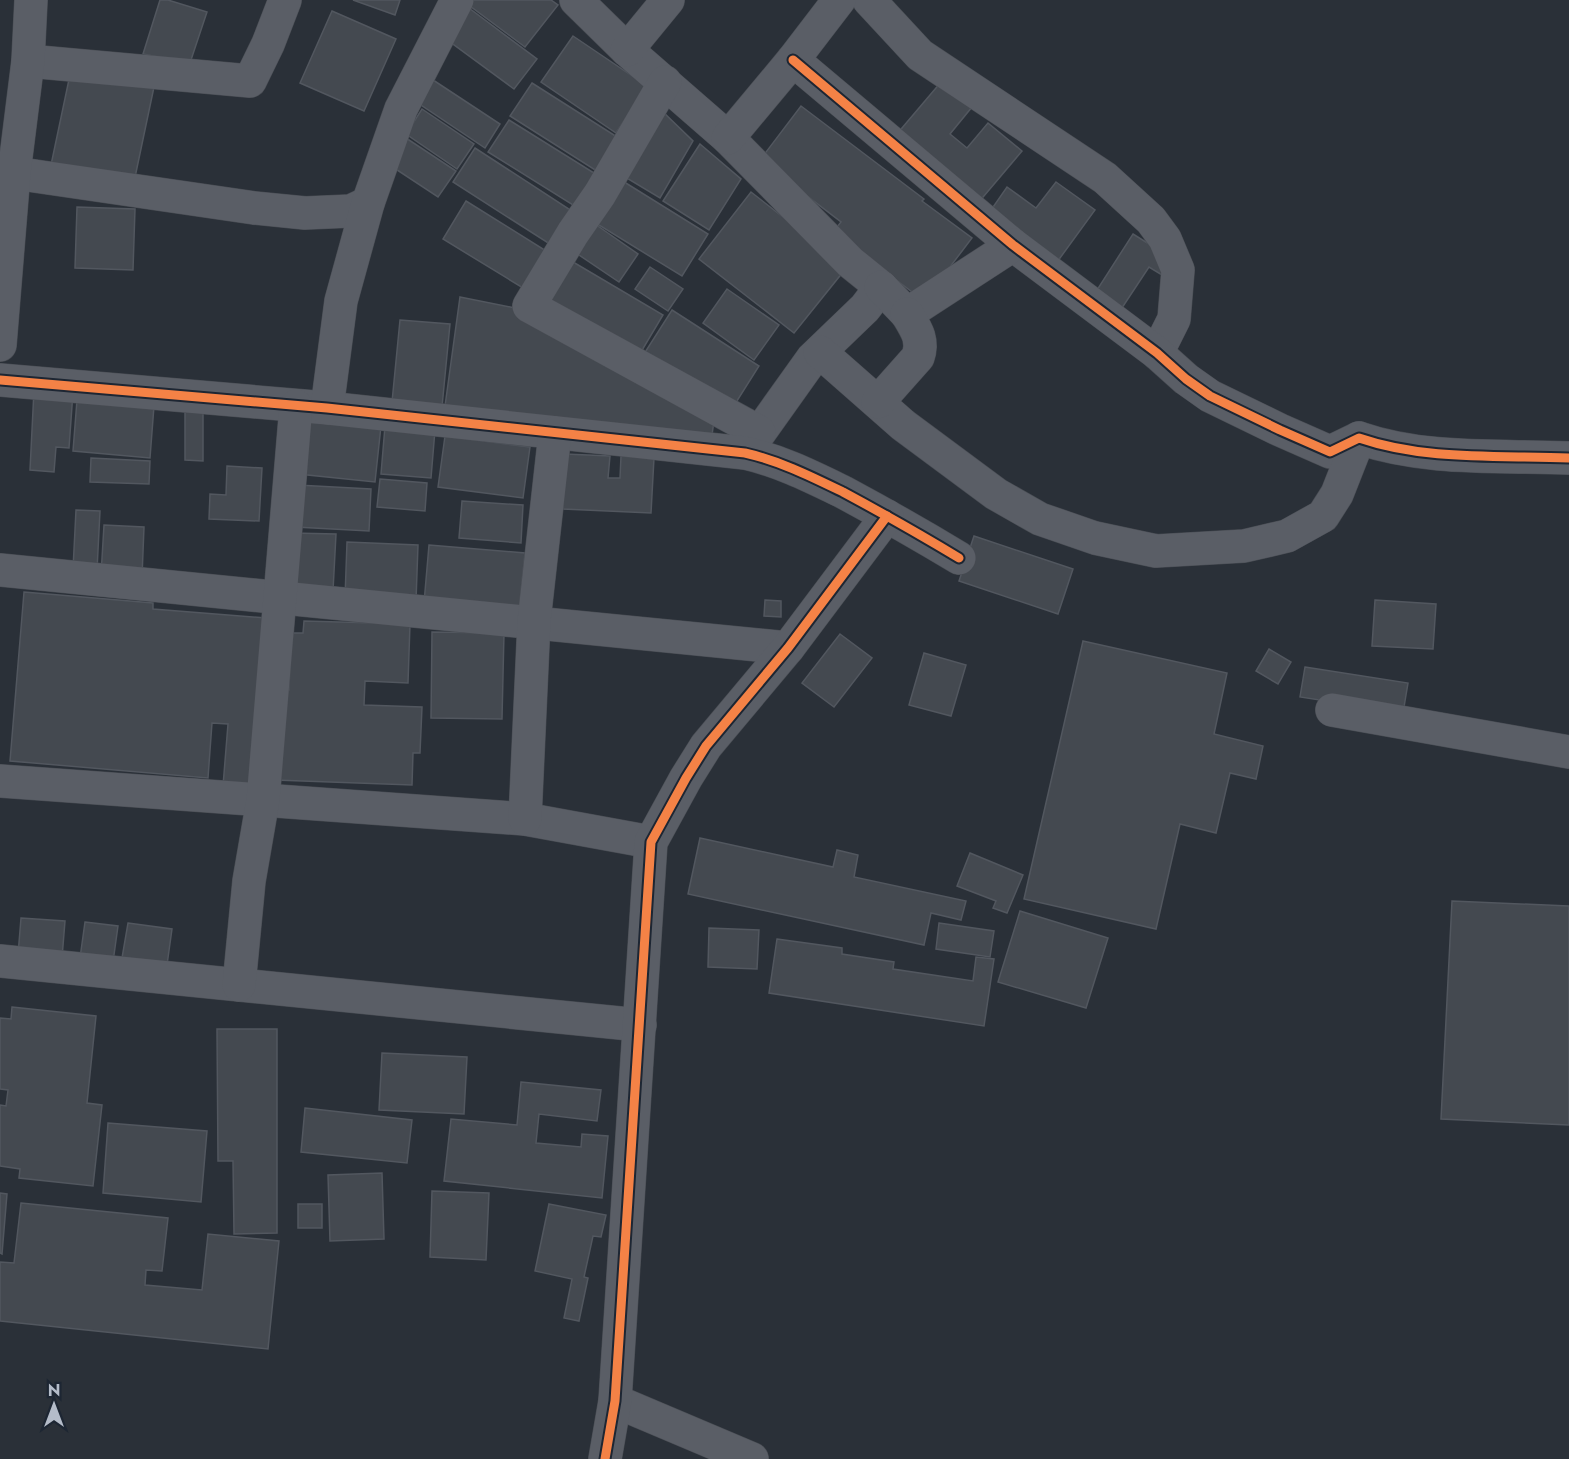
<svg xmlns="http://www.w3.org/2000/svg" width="1569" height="1459" viewBox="0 0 1569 1459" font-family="Jost,sans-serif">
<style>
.building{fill:#444950;stroke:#52575f;stroke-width:1.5}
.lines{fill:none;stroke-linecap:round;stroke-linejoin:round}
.minor-casing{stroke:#484c53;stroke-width:34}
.minor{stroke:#5a5e66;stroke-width:33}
.cycleway-casing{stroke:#1d2633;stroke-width:13}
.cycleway{stroke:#f48246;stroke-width:9}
</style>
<rect width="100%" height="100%" fill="#2a3038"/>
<g class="building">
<polygon points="160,0 168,0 207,12 190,63 143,54"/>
<polygon points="353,0 400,0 395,15"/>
<polygon points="468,0 551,0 558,5 525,47 466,3"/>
<polygon points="465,5 537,59 514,89 442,36"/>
<polygon points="332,11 396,39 364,111 300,83"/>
<polygon points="573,36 647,86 616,133 541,82"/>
<polygon points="71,70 154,87 134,182 51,165"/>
<polygon points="427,76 500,124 485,148 412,99"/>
<polygon points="941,82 972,107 950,134 967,148 988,123 1022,151 973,209 891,141"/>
<polygon points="532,83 625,142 603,175 510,116"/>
<polygon points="801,106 924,199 922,201 972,238 924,301 833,232 841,222 760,160"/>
<polygon points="422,109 474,144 457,169 406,134"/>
<polygon points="660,109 693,141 660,198 620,174"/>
<polygon points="509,120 602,178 581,210 488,152"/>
<polygon points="406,138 456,171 438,197 388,164"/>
<polygon points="700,144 741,179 709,230 663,201"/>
<polygon points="475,148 578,215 556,248 453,182"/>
<polygon points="621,180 708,234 682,276 594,222"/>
<polygon points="1056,182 1095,210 1052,269 984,220 1007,187 1036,208"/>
<polygon points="751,192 847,267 794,333 699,259"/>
<polygon points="466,201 551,254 528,291 443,239"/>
<polygon points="77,207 135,209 133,270 75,268"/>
<polygon points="595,224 638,254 619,282 576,253"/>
<polygon points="1133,234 1173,259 1162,275 1149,267 1114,320 1088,304"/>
<polygon points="568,259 663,315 638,357 543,301"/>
<polygon points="650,267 683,289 668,311 635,289"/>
<polygon points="727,289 779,325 754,360 703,323"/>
<polygon points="460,297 515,308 715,414 711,442 445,406"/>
<polygon points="672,310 759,366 730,412 642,357"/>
<polygon points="400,320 450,324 442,407 392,402"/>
<polygon points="34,390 73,392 69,448 56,447 54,472 30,470"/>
<polygon points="77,400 154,406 150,458 73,451"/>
<polygon points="185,411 203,411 203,461 185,460"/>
<polygon points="303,418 381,426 375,482 298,474"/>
<polygon points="385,426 435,430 431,478 381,474"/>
<polygon points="445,436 530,447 523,498 438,487"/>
<polygon points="565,454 610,456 608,478 620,478 621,456 654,458 651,513 563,509"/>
<polygon points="91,458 150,461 149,484 90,482"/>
<polygon points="227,466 262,468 259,521 209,519 210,494 226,495"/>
<polygon points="380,479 427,483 425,511 377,507"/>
<polygon points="297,485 371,489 369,531 295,527"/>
<polygon points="462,501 523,505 521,543 459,538"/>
<polygon points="76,510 100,511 97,570 73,569"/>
<polygon points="104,525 144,527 142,577 101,575"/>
<polygon points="292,533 336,534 333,591 290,590"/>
<polygon points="974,536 1073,569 1058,614 959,581"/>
<polygon points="347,542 418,545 416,601 345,598"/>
<polygon points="429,545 525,553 519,611 424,603"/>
<polygon points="24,592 153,603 153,609 266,618 252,786 223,786 228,724 212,723 208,778 10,761"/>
<polygon points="765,600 781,601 781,617 764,616"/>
<polygon points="1375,600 1436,604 1433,649 1372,646"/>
<polygon points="304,621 410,624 408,683 365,681 364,705 422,707 420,753 413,753 412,785 275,780 278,689 289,690 291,633 303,633"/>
<polygon points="432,632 504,633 502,719 431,718"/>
<polygon points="840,634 872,658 834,707 802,683"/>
<polygon points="1083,641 1227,673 1214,734 1263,746 1256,779 1230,773 1216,833 1180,824 1156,929 1024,899"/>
<polygon points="1269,649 1291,662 1278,684 1256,671"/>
<polygon points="924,653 966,665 951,716 909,705"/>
<polygon points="1305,667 1408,683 1403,713 1300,697"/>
<polygon points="700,838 833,867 837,850 858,855 854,877 966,901 961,920 931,913 924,945 688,894"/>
<polygon points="970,853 1023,875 1007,913 993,908 996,901 957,886"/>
<polygon points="1452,901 1569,906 1569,1125 1441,1119"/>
<polygon points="1020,911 1108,938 1086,1008 998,982"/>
<polygon points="21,918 65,921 62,958 18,955"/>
<polygon points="85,922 118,926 113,962 80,958"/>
<polygon points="128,923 172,929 167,965 122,958"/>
<polygon points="939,923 994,931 990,957 936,949"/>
<polygon points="709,928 759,930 757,969 708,967"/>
<polygon points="777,939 842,948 842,954 894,962 893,969 973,981 976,957 994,959 984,1026 769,993"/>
<polygon points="12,1007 96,1016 87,1103 102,1105 93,1186 19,1178 20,1169 0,1166 0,1105 6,1106 8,1090 0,1089 0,1018 11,1019"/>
<polygon points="217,1029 277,1029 277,1233 234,1234 233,1161 218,1161"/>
<polygon points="382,1053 467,1057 464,1114 379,1110"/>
<polygon points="521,1082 601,1090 597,1121 539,1114 536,1143 581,1147 582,1134 608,1136 602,1198 444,1181 451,1119 517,1125"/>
<polygon points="305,1108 412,1120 407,1163 301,1152"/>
<polygon points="108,1123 207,1131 201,1202 103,1193"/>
<polygon points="382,1173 384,1239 330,1241 328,1175"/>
<polygon points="432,1191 489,1193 486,1260 430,1257"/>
<polygon points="0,1193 7,1194 2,1254 0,1253"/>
<polygon points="21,1203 168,1218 162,1271 146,1270 145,1285 202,1290 208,1234 279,1241 268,1349 0,1321 0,1262 14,1263"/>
<rect x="298" y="1204" width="24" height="24"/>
<polygon points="549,1204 606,1215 601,1237 593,1236 584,1277 588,1278 579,1321 564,1318 572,1279 535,1271"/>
</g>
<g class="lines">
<g class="minor-casing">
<g id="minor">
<polyline points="576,0 627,50 728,138 850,262 881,287 865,308 812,359 745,453"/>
<polyline points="869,0 920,55 1105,178 1151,220 1165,239 1178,270 1174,319 1157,353"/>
<polyline points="627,50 668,0"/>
<path d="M793,60L1013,245L1157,353L1186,379L1210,396L1280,430L1330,452L1359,438C1426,461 1499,455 1569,458"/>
<polyline points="28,61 250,81 268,44 285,0"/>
<polyline points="665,82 600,194 573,233 529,306 759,432"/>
<polyline points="728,138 793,60 839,0"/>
<polyline points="14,173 254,208 305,213 351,211 368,203"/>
<polyline points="881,287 907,314 1013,245"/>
<polyline points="0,345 14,173 28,61 31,0"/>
<polyline points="820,352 903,425 996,494 1040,519 1095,538 1156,551 1244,546 1287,536 1323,516 1337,494 1359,438"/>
<path d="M0,380L327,408L745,453C780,461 810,476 843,492C882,513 921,535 959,558"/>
<path d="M878,402L918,357C924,340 916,329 907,314"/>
<polyline points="327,408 341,301 368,203 401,109 457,0"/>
<polyline points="0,570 788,648"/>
<polyline points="1332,710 1569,752"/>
<polyline points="0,781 525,819 651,842"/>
<polyline points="525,819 534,621 555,433"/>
<polyline points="0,961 640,1025"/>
<polyline points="239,985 249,881 263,800 296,406"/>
<polyline points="615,1401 752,1459"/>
<polyline points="605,1459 615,1401 651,842 686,778 706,746 788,648 887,516"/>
</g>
</g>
<use href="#minor" class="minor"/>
<g class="cycleway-casing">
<g id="cycleway">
<path d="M793,60L1013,245L1157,353L1186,379L1210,396L1280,430L1330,452L1359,438C1426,461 1499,455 1569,458"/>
<path d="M0,380L327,408L745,453C780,461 810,476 843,492C882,513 921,535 959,558"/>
<polyline points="605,1459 615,1401 651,842 686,778 706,746 788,648 887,516"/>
</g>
</g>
<use href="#cycleway" class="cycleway"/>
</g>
<g transform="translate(54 1405)" stroke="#1d2633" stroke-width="4.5" paint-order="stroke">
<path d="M0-4.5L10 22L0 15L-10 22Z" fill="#b4bcc9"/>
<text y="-9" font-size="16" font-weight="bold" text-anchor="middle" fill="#b4bcc9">N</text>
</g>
</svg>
